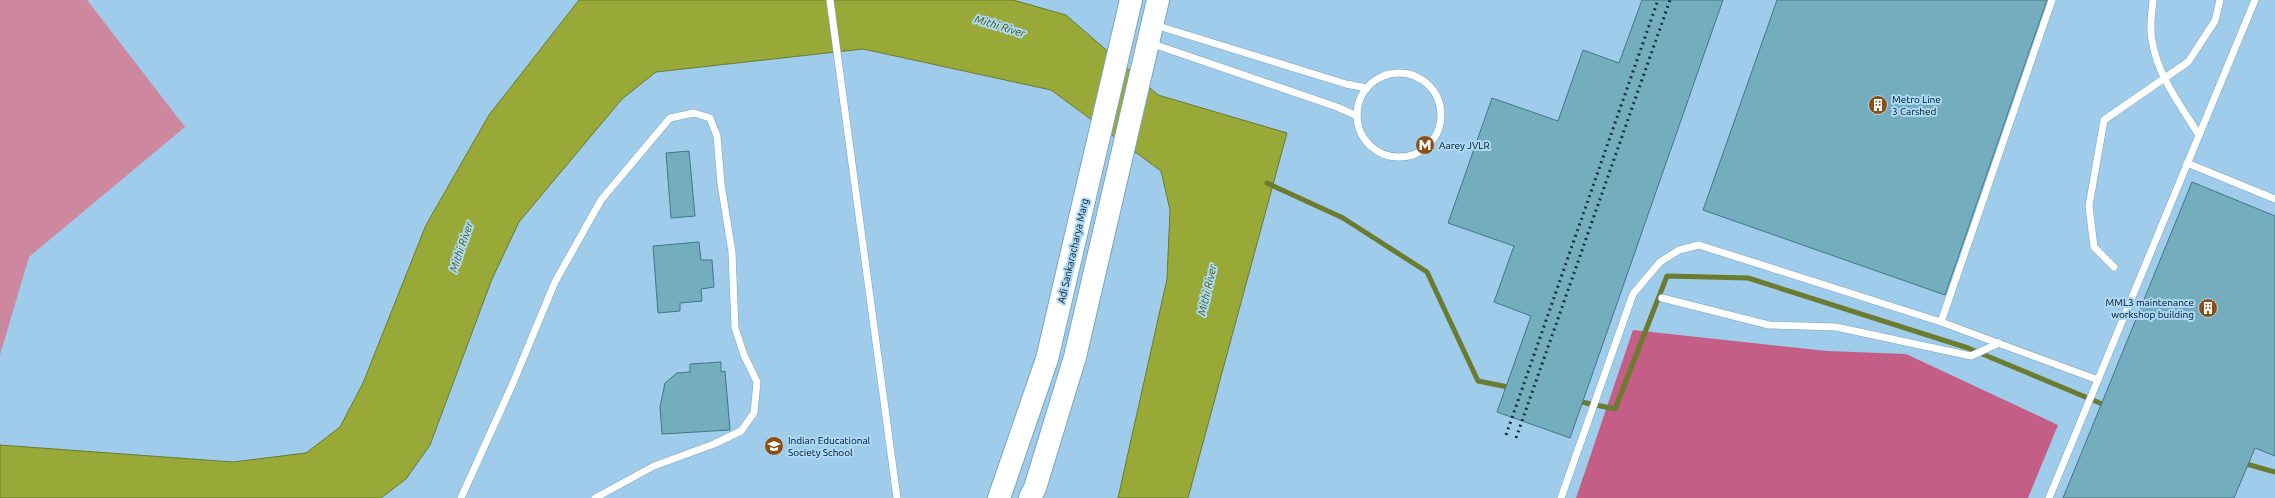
<svg xmlns="http://www.w3.org/2000/svg" width="2275" height="498" viewBox="0 0 2275 498" font-family="Ubuntu,sans-serif">
<style>
.green{fill:#cd889f}
.forest{fill:#c45e86}
.water{fill:#98a938;stroke:#6b7b2f}
.lines{fill:none;stroke-linecap:round;stroke-linejoin:round}
.stream{stroke:#6b7b2f;stroke-width:5}
.building{fill:#74adbd;stroke:#407887}
.service-casing{stroke:#79a5c2;stroke-width:8}
.primary-casing{stroke:#79a5c2;stroke-width:24}
.service{stroke:#fff;stroke-width:7}
.primary{stroke:#fff;stroke-width:22}
.rail{stroke:#1b2e3d;stroke-width:3;stroke-dasharray:2 4;stroke-linecap:butt}
.labels{text-anchor:middle;dominant-baseline:central;stroke-width:4;stroke-linejoin:round;paint-order:stroke}
.poi-label{font-size:10px;fill:#02101b;stroke:#abd9f7;text-anchor:start}
.street-label{font-size:10px;fill:#02101b;stroke:#abd9f7}
.water-label{font-size:11px;font-style:italic;fill:#4e5903;stroke:#abd9f7}
</style>
<rect width="100%" height="100%" fill="#9eccea"/>
<polygon class="green" points="0,0 87,0 185,127 29,257 0,355"/>
<polygon class="forest" points="1633,330 1827,351 1906,354 2058,425 2028,498 1576,498"/>
<polygon class="water" points="579,0 1013,0 1066,15 1158,95 1287,133 1188,498 1118,498 1167,279 1170,210 1161,171 1051,90 863,49 656,72 622,99 519,222 492,279 430,445 406,479 381,498 0,498 0,445 233,462 306,453 340,427 363,383 426,225 489,115"/>
<g class="lines">
<g class="stream">
<polyline points="1267,183 1343,218 1427,272 1478,381 1513,388"/>
<polyline points="1577,401 1615,409 1667,276 1748,278 1968,348 2107,406"/>
<polyline points="2243,463 2275,472"/>
</g>
</g>
<g class="building">
<polygon points="1642,0 1723,0 1570,438 1497,412 1531,316 1494,302 1514,246 1448,223 1492,98 1558,121 1583,50 1619,63"/>
<polygon points="1777,0 2047,0 1945,295 1703,210"/>
<polygon points="689,151 695,216 671,218 666,153"/>
<polygon points="2192,182 2275,216 2275,456 2255,448 2234,498 2063,498"/>
<polygon points="699,242 701,260 712,260 714,287 701,289 702,301 680,303 680,311 658,313 653,246"/>
<polygon points="721,362 721,372 725,371 730,430 662,434 660,407 665,383 677,373 690,372 690,364"/>
</g>
<g class="lines">
<g class="service-casing">
<g id="service">
<polyline points="830,0 897,498"/>
<path d="M2153,0C2152,13 2149,27 2152,40C2157,75 2181,106 2199,135"/>
<polyline points="1155,25 1346,84 1367,88"/>
<polyline points="1150,43 1337,107 1357,116"/>
<circle cx="1399" cy="115" r="42"/>
<polyline points="2187,163 2275,199"/>
<polyline points="2114,267 2094,247 2089,206 2104,120 2188,62 2215,21 2220,0"/>
<polyline points="1662,298 1769,325 1836,327 1971,356 1999,343"/>
<polyline points="1941,322 2052,0"/>
<polyline points="461,498 513,383 555,282 601,200 670,118 694,113 710,118 717,136 721,184 732,252 735,328 744,355 757,382 754,413 741,431 714,444 654,466 595,498"/>
<polyline points="1561,498 1633,294 1660,262 1679,250 1699,245 1941,322 2098,380"/>
<polyline points="2049,498 2255,0"/>
</g>
</g>
<g class="primary-casing">
<g id="primary">
<polyline points="999,498 1047,359 1131,0"/>
<polyline points="1030,498 1035,488 1075,357 1158,0"/>
</g>
</g>
<use href="#service" class="service"/>
<use href="#primary" class="primary"/>
<g class="rail">
<polyline points="1506,435 1658,0"/>
<polyline points="1516,438 1670,0"/>
</g>
</g>
<defs>
<g id="building-disc" transform="scale(1)"><circle r="9.5" fill="#8d4e14" stroke="#abd9f7"/><path d="M-4-6H4V6H1V3H-1V6H-4ZM-2.5-4.3h1.7v1.8h-1.7ZM.8-4.3h1.7v1.8H.8ZM-2.5-1h1.7V.8h-1.7ZM.8-1h1.7V.8H.8Z" fill="#fff"/></g>
<g id="metro-disc" transform="scale(1)"><circle r="9.5" fill="#8d4e14" stroke="#abd9f7"/><path d="M-5.5 5V-5H-3L0 0L3-5H5.5V5H3V-.5L0 4L-3-.5V5Z" fill="#fff"/></g>
<g id="school-disc" transform="scale(1)"><circle r="9.5" fill="#8d4e14" stroke="#abd9f7"/><path d="M0-5L7-2L0 1L-7-2ZM-4 1L0 2.5L4 1V4Q0 6-4 4Z" fill="#fff"/></g>
</defs>
<g fill-rule="evenodd">
<use href="#building-disc" x="1878" y="105"/>
<use href="#metro-disc" x="1425" y="145"/>
<use href="#building-disc" x="2208" y="308"/>
<use href="#school-disc" x="774" y="446"/>
</g>
<g class="labels">
<g class="poi-label">
<text x="1892" y="99">Metro Line<tspan x="1892" dy="12">3 Carshed</tspan></text>
<text x="1439" y="145">Aarey JVLR</text>
<text x="2194" y="302" text-anchor="end">MML3 maintenance<tspan x="2194" dy="12">workshop building</tspan></text>
<text x="788" y="440">Indian Educational<tspan x="788" dy="12">Society School</tspan></text>
</g>
<g class="street-label">
<text transform="translate(1073 251) rotate(-77)">Adi Sankaracharya Marg</text>
</g>
<g class="water-label">
<text transform="translate(1000 26) rotate(17)">Mithi River</text>
<text transform="translate(461 247) rotate(-71)">Mithi River</text>
<text transform="translate(1207 290) rotate(-77)">Mithi River</text>
</g>
</g>
</svg>
